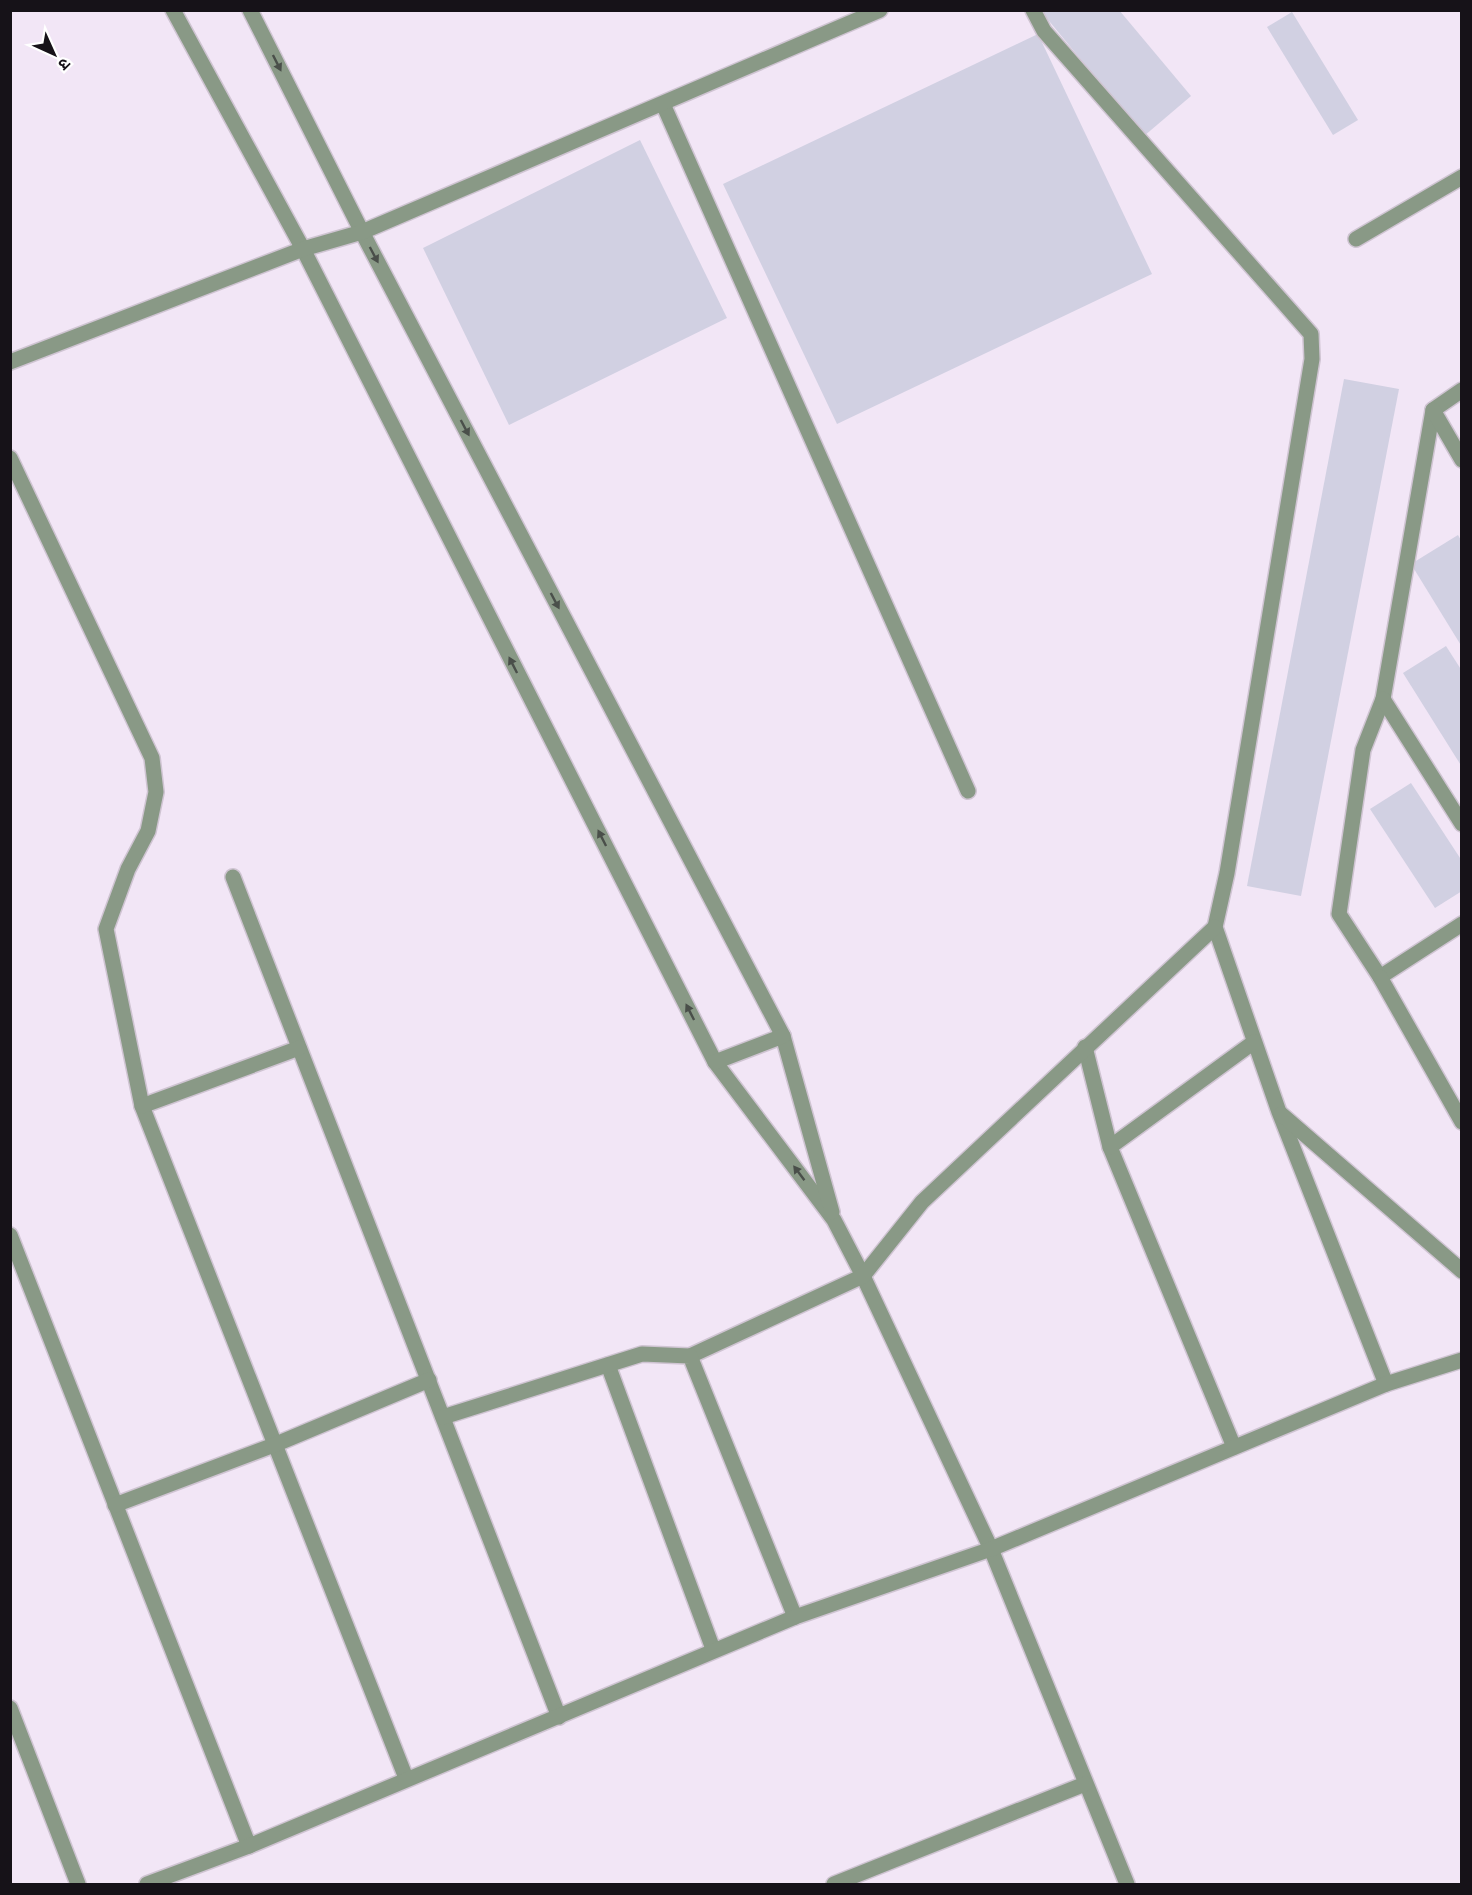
<svg xmlns="http://www.w3.org/2000/svg" width="1472" height="1895" viewBox="0 0 1472 1895" font-family="'Roboto Serif','Noto Sans Devanagari',serif">
<style>
.building{fill:#d1d0e2}
.lines{fill:none;stroke-linecap:round;stroke-linejoin:round}
.lane-casing{stroke:#cfc4d2;stroke-width:18}
.street-casing{stroke:#cfc4d2;stroke-width:18}
.lane{stroke:#899986;stroke-width:15}
.street{stroke:#899986;stroke-width:15}
.oneway{fill:#4a4f4a}
</style>
<rect width="100%" height="100%" fill="#f2e6f6"/>
<g class="building">
<polygon points="1040,10 1119,10 1191,96 1144,136"/>
<polygon points="1292,12 1358,120 1333,135 1267,27"/>
<polygon points="1038,34 1152,274 837,424 723,184"/>
<polygon points="640,140 727,318 509,425 423,248"/>
<polygon points="1344,379 1399,389 1301,896 1247,886"/>
<polygon points="1458,535 1462,542 1462,647 1411,564"/>
<polygon points="1446,646 1462,671 1462,767 1403,673"/>
<polygon points="1411,783 1462,861 1462,891 1435,908 1370,809"/>
</g>
<g class="lines">
<g class="lane-casing">
<polyline id="lane" points="663,104 968,791"/>
</g>
<g class="street-casing">
<g id="street">
<polyline points="173,10 303,249 715,1062 834,1220 863,1276 991,1549 1127,1884"/>
<polyline points="250,10 362,232 783,1036 832,1212"/>
<polyline points="1033,10 1044,31 1311,334 1312,359 1227,873 1215,927 1279,1112 1386,1384"/>
<polyline points="1356,239 1462,177"/>
<polyline points="10,362 303,249 362,232 880,10"/>
<polyline points="1462,390 1433,410 1383,699 1363,750 1339,914 1380,977 1462,924"/>
<polyline points="1433,410 1462,460"/>
<polyline points="10,458 152,758 156,792 148,831 128,869 106,929 142,1106 406,1778"/>
<polyline points="1383,699 1462,824"/>
<polyline points="233,877 559,1717"/>
<polyline points="1380,977 1462,1122"/>
<polyline points="1085,1047 1110,1147 1234,1447"/>
<polyline points="715,1062 783,1036"/>
<polyline points="142,1106 299,1048"/>
<polyline points="1281,1114 1462,1271"/>
<polyline points="1110,1147 1254,1042"/>
<polyline points="10,1235 249,1846"/>
<polyline points="690,1356 863,1276 922,1202 1215,927"/>
<polyline points="608,1365 713,1649"/>
<polyline points="443,1417 642,1354 690,1356 795,1617"/>
<polyline points="115,1505 274,1445 429,1380"/>
<polyline points="10,1708 78,1884"/>
<polyline points="147,1884 249,1846 795,1617 991,1549 1386,1384 1462,1360"/>
<polyline points="834,1884 1085,1784"/>
</g>
</g>
<use href="#lane" class="lane"/>
<use href="#street" class="street"/>
</g>
<defs><path id="oneway-solid" d="M-6-.8H1V-3.2L6.5 0L1 3.2V.8H-6Z" transform="scale(1.5)"/></defs>
<g class="oneway">
<use href="#oneway-solid" transform="translate(277 63) rotate(63)"/>
<use href="#oneway-solid" transform="translate(374 255) rotate(62)"/>
<use href="#oneway-solid" transform="translate(465 428) rotate(62)"/>
<use href="#oneway-solid" transform="translate(555 601) rotate(62)"/>
<use href="#oneway-solid" transform="translate(513 665) rotate(-117)"/>
<use href="#oneway-solid" transform="translate(602 838) rotate(-117)"/>
<use href="#oneway-solid" transform="translate(690 1012) rotate(-117)"/>
<use href="#oneway-solid" transform="translate(799 1173) rotate(-127)"/>
</g>
<rect width="1472" height="1895" fill="none" stroke="#161218" stroke-width="24"/>
<g transform="translate(54 54) rotate(135)" stroke="#ffffff" stroke-width="4.5" paint-order="stroke">
<path d="M0-4.5L10 22L0 15L-10 22Z" fill="#161218"/>
<text y="-9" font-size="16" font-weight="bold" text-anchor="middle" fill="#161218">उ</text>
</g>
</svg>
